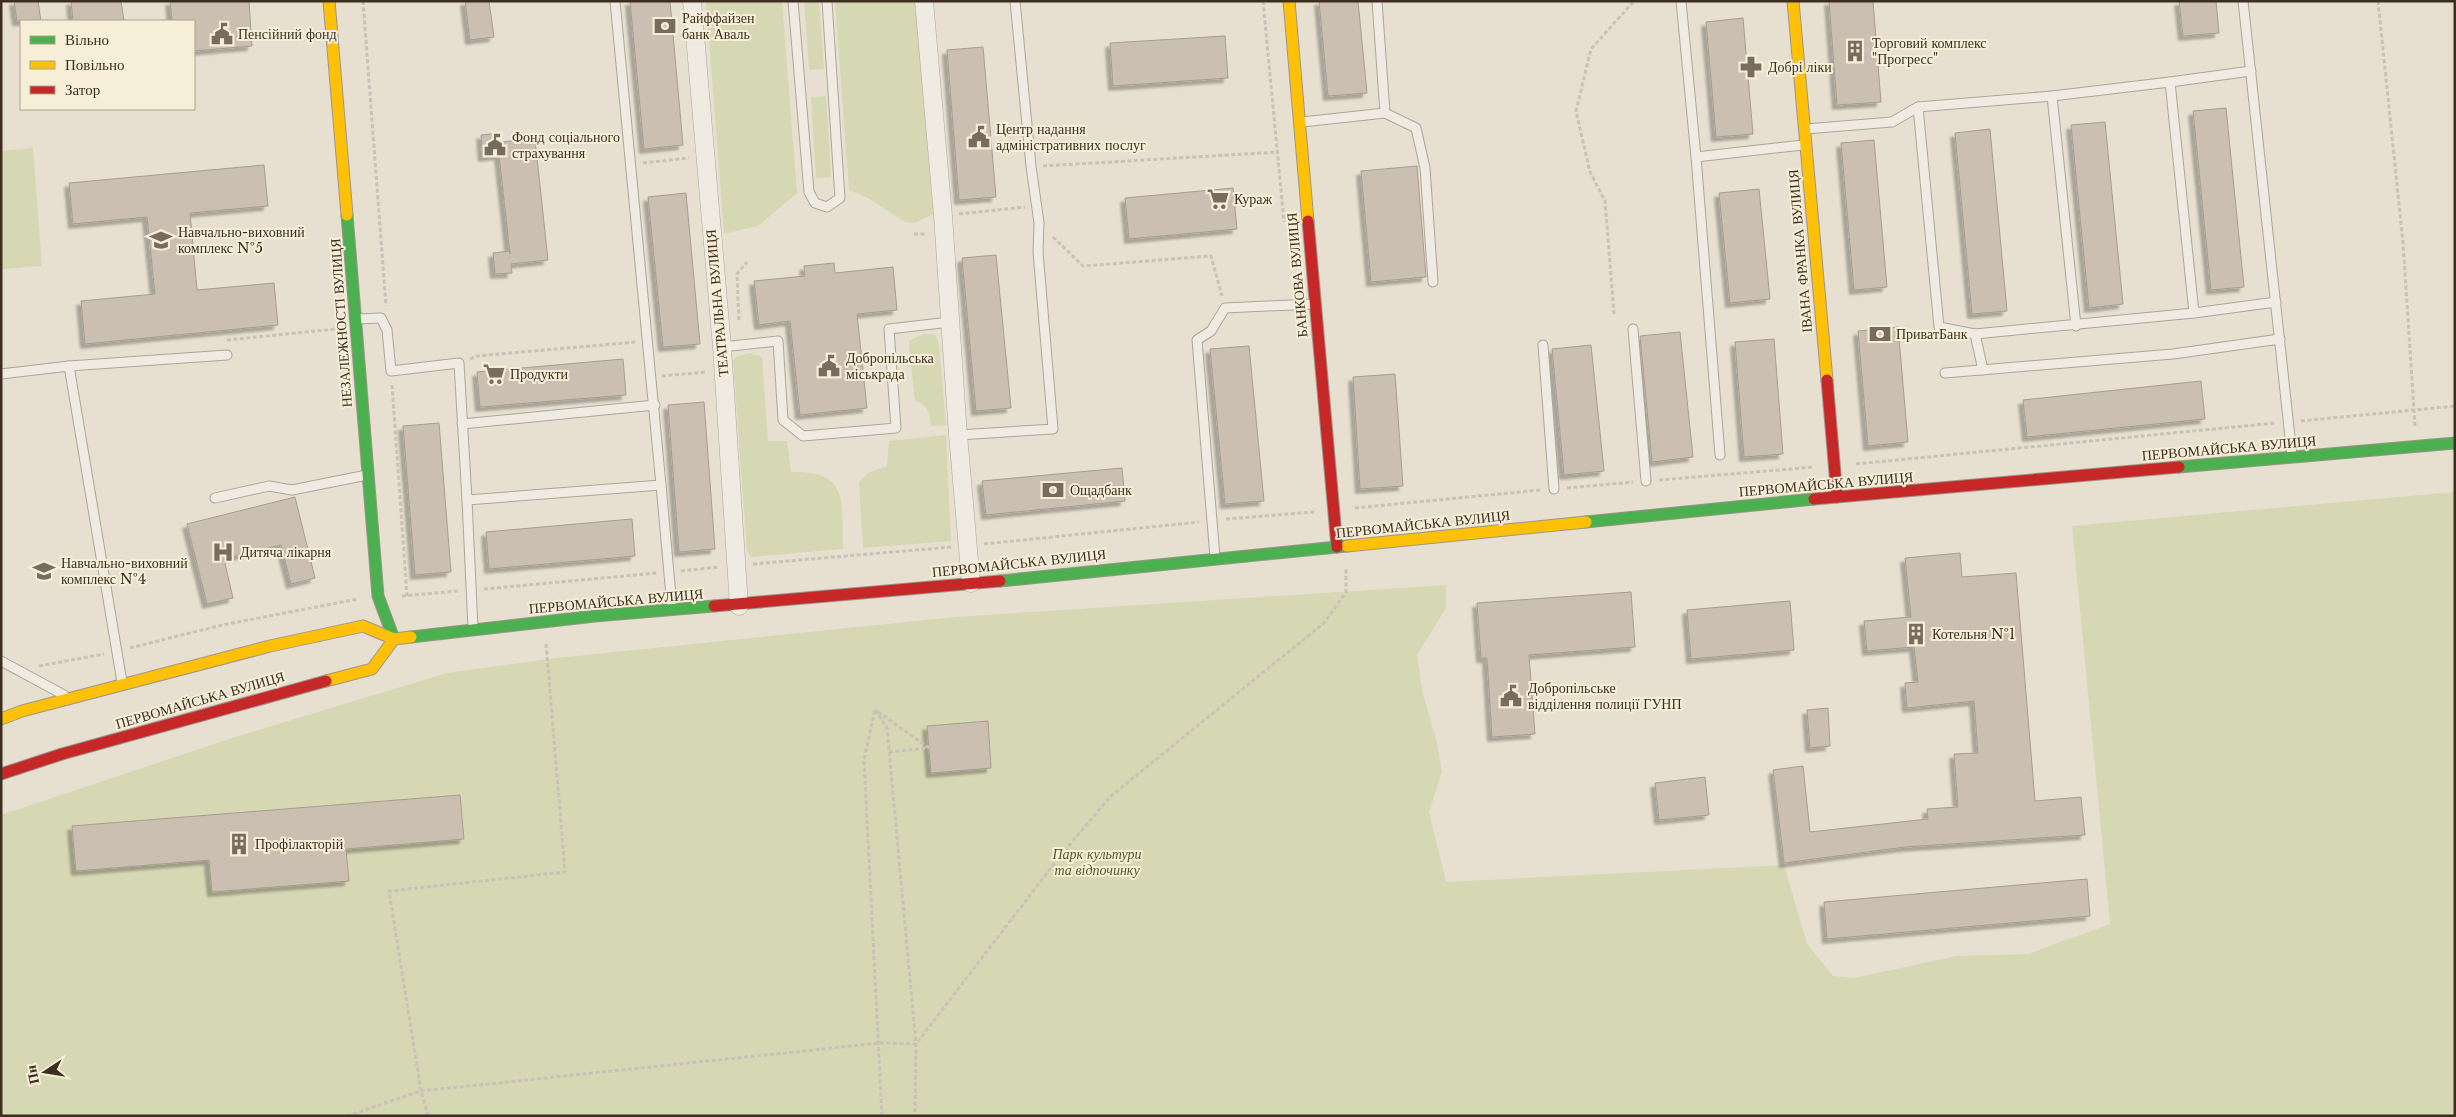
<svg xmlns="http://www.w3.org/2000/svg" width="2456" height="1117" viewBox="0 0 2456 1117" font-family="'Libre Baskerville',serif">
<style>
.green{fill:#d6d7b3}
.building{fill:#cbbfb2;stroke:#a89c90;filter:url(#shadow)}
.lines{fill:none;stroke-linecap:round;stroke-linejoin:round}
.lane-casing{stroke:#ada599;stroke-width:11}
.street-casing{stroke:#ada599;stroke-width:19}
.fast-casing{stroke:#9c958a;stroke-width:13}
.slow-casing{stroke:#9c958a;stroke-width:13}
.jam-casing{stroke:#9c958a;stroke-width:13}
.path{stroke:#c8c2b9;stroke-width:3;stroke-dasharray:4 2.5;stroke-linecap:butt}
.lane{stroke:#efebe3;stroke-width:9}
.street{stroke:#efebe3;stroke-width:18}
.fast{stroke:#4caf50;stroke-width:11}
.slow{stroke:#ffc107;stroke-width:11}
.jam{stroke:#c62828;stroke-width:11}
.labels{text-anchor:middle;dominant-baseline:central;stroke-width:4;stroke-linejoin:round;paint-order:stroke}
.poi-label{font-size:14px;fill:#3d2e20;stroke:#f7eed8;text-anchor:start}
.street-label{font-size:14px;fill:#3d2e20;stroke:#f7eed8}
.park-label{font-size:14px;font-style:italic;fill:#4d5a26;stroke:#f7eed8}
</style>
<defs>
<filter id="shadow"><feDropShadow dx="-4.5" dy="4.5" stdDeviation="1" flood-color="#0004"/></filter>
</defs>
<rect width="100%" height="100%" fill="#e7e0d1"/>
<g class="green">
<polygon points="706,1 782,1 797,193 758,226 724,234"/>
<polygon points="804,1 819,1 824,69 809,70"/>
<polygon points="835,1 916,1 933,214 914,223 905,222 868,198 849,190"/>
<polygon points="826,96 831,177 816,178 811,97"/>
<polygon points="33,148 42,266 1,269 1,151"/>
<path d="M924,334H935L939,344L946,425L931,426C930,415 928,404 915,401L909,347V341Z"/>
<path d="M750,353L762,357L768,441H787L791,472C851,471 841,502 843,549L751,557L747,551L733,360L738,356Z"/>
<polygon points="946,435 951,541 863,548 859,482 868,473 887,466 889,441"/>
<polygon points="2455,492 2455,1116 1,1116 1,815 242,735 447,673 556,658 955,617 1446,585 1446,608 1417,655 1422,690 1437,743 1442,772 1429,812 1446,882 1784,865 1807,944 1833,976 1854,978 1956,956 2028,954 2110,924 2072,526"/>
</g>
<g class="building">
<polygon points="14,1 38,1 41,21 17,21"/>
<polygon points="71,1 121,1 124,21 73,21"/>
<polygon points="170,1 249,1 252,46 194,51 194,21 172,21"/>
<polygon points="465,1 489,1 494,37 470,40"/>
<polygon points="630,1 670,1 683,145 644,149"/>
<polygon points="1319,1 1358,1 1367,93 1328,96"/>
<polygon points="1829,1 1873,1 1881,102 1837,105"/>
<polygon points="2179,1 2216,1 2219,33 2183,36"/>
<polygon points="1743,18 1753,134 1716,137 1706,22"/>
<polygon points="1225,36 1228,78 1113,86 1110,43"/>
<polygon points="983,47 996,197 959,200 947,50"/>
<polygon points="2226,108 2244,287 2211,290 2193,111"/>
<polygon points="2105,122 2123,304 2089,308 2071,125"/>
<polygon points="1990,129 2007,311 1972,314 1955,133"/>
<polygon points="499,133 500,142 535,139 548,260 511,264 512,273 495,274 493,253 510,251 510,254 499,155 483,157 481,135"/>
<polygon points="1874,140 1887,287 1854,290 1841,143"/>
<polygon points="264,165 268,206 190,213 197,290 274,283 278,325 85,344 81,301 155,294 147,217 73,224 69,183"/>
<polygon points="1417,166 1426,277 1371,282 1361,171"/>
<polygon points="1233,188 1237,229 1129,239 1125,198"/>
<polygon points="1759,189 1770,299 1730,303 1719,193"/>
<polygon points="686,193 700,344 663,347 648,197"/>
<polygon points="996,255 1011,408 976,411 962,258"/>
<polygon points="834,263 835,273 893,267 897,310 857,314 867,408 800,415 790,321 759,325 754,281 805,276 804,266"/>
<polygon points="1898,327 1908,442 1868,446 1858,331"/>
<polygon points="1680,332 1693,457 1652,462 1640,336"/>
<polygon points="1774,339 1783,454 1744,457 1735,342"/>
<polygon points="1591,345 1604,471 1564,475 1552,349"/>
<polygon points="1249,346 1264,501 1225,504 1210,349"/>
<polygon points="623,359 626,395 480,407 477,372"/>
<polygon points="1395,374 1403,486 1360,489 1353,377"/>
<polygon points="2201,381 2205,419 2027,437 2023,400"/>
<polygon points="704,402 715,549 679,552 668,405"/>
<polygon points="439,423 451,572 415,575 403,426"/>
<polygon points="1122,468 1125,501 986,515 982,481"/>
<polygon points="295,497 315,578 291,584 281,545 224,559 233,598 207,604 187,524"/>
<polygon points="632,519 635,556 489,569 486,532"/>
<polygon points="1960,553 1962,577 2016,573 2035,801 2081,797 2085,835 1905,847 1784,863 1773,770 1803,766 1810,832 1928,819 1927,809 1958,807 1954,754 1978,753 1974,701 1907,708 1905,683 1918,682 1914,647 1867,651 1864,621 1911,617 1905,558"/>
<polygon points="1631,592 1635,647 1529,655 1535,734 1492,737 1487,658 1481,658 1477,603"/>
<polygon points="1790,601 1794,650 1691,659 1687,610"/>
<polygon points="1828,708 1830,746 1810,748 1807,710"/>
<polygon points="988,721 991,768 931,773 927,726"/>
<polygon points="1705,777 1709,815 1659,820 1655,783"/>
<polygon points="460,795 464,839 346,849 349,881 212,892 209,860 76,871 72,826"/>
<polygon points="2087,879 2090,916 1827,939 1824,902"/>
</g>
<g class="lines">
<g class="lane-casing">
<g id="lane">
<polyline points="615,1 661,485"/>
<polyline points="793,1 809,192 815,203 827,207 840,198 827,1"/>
<polyline points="1377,1 1385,113"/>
<polyline points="1681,1 1696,157 1803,145"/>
<polyline points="2243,1 2292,456"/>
<polyline points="2251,71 2170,82 2194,313 2276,302"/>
<polyline points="2052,96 2076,326"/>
<polyline points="1918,107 2052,96 2170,82"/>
<polyline points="1302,122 1385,113 1416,128 1425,168 1433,282"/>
<polyline points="1805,129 1892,122 1918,107 1939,327 1975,334 2194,313"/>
<polyline points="1696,157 1720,455"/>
<polyline points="356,319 381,318 387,330 391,371 459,363 467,500 661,485 672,607"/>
<polyline points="1633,329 1646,481"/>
<polyline points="1975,334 1983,370"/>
<polyline points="1543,345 1554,489"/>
<polyline points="722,347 778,341 783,420 803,436 896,428 889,329 950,322"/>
<polyline points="69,366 122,682"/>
<polyline points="1945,373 2173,354 2280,339"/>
<polyline points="1,374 69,366 227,355"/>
<polyline points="462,424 655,405"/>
<polyline points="958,435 1053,429 1038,252 1039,223 1031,166 1015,1"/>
<polyline points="215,498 269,486 292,490 367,475"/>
<polyline points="467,500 473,628"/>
<polyline points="1215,557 1197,340 1211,331 1225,308 1313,304"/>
<polyline points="1,661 64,695"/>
</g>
</g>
<g class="street-casing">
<g id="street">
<polyline points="692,1 722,347 739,606"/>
<polyline points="924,1 943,216 958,435 971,583"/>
</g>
</g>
<g class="fast-casing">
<g id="fast">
<polyline points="347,215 378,596 394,639"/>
<polyline points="2179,467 2455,443"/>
<polyline points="1586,522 1814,499"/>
<polyline points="1000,581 1347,546"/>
<polyline points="411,637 595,616 714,606"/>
</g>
</g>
<g class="slow-casing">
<g id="slow">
<polyline points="329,1 347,215"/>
<polyline points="1289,1 1308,221"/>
<polyline points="1793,1 1827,380"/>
<polyline points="1347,546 1586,522"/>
<polyline points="326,681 372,669 394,639"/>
<polyline points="1,719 22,711 270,646 363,626 394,639 411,637"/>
</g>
</g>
<g class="jam-casing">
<g id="jam">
<polyline points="1308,221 1337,547"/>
<polyline points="1827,380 1837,497"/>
<polyline points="1814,499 2179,467"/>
<polyline points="714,606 1000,581"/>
<polyline points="1,774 62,754 326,681"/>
</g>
</g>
<g class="path">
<polyline points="363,1 386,306"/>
<polyline points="1263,1 1284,222"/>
<polyline points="2378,1 2403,243 2415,426"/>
<polyline points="643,163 689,158"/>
<polyline points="1043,166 1279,152"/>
<polyline points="959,214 1025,207"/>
<polyline points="914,234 926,234"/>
<polyline points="1053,237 1083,266 1211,256 1222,296"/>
<polyline points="1614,314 1605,201 1590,172 1576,111 1591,49 1634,1"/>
<polyline points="739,320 737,274 747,262"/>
<polyline points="227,340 335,329"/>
<polyline points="470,359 477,356 636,342"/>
<polyline points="662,376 706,372"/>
<polyline points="392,385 407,596"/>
<polyline points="2301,421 2455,406"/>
<polyline points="1856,464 2275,423"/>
<polyline points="1659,480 1814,467"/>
<polyline points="1567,488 1633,482"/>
<polyline points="1355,508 1540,490"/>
<polyline points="1226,519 1314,512"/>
<polyline points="984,544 1199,522"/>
<polyline points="753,564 951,547"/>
<polyline points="681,571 719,567"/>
<polyline points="484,589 657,573"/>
<polyline points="402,596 458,591"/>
<polyline points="130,648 222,625 358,599"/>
<polyline points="39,666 104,654"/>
<polyline points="878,712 929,748"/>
<polyline points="889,752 928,748"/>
<polyline points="347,1116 421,1091 880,1043 916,1044 1060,856 1111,796 1324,623 1346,592 1346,568"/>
<polyline points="428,1116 421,1091 389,891 565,872 546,643"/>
<polyline points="882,1116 864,760 875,709 887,728 916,1044 915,1116"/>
</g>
<use href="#lane" class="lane"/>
<use href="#street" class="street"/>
<use href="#fast" class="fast"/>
<use href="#slow" class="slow"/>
<use href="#jam" class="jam"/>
</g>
<defs>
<g id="bank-bare" transform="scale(1.725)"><path d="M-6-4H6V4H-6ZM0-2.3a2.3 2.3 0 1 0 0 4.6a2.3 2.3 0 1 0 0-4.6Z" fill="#786c5e" stroke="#f7eed8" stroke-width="2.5" paint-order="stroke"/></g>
<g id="civic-bare" transform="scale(1.725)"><path d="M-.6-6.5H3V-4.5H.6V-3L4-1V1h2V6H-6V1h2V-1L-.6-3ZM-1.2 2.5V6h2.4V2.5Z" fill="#786c5e" stroke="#f7eed8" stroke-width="2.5" paint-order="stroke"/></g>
<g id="building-bare" transform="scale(1.725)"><path d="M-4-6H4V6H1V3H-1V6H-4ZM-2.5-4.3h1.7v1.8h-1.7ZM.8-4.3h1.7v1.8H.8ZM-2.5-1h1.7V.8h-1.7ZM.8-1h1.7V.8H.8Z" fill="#786c5e" stroke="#f7eed8" stroke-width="2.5" paint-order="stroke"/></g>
<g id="pharmacy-bare" transform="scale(1.725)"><path d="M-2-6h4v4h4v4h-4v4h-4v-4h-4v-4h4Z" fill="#786c5e" stroke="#f7eed8" stroke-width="2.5" paint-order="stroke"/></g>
<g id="supermarket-bare" transform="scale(1.725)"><path d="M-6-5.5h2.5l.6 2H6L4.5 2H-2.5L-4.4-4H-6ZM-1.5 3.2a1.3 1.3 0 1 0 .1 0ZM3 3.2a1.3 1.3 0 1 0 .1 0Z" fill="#786c5e" stroke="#f7eed8" stroke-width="2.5" paint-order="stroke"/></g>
<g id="school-bare" transform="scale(1.725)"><path d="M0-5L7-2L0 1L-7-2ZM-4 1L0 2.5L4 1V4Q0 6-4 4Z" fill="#786c5e" stroke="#f7eed8" stroke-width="2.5" paint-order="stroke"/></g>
<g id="hospital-bare" transform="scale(1.725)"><path d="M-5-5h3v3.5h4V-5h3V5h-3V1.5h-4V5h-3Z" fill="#786c5e" stroke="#f7eed8" stroke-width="2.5" paint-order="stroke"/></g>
</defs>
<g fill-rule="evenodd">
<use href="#bank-bare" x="665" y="26"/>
<use href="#civic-bare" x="222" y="34"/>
<use href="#building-bare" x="1855" y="51"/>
<use href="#pharmacy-bare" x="1751" y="67"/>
<use href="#civic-bare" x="979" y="137"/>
<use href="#civic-bare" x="495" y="145"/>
<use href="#supermarket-bare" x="1218" y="199"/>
<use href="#school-bare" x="161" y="240"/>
<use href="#bank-bare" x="1880" y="334"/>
<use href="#civic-bare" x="829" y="366"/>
<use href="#supermarket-bare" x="494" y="374"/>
<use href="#bank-bare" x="1053" y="490"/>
<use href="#hospital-bare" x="223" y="552"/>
<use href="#school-bare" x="44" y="571"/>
<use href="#building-bare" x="1916" y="634"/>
<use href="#civic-bare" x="1511" y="696"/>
<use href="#building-bare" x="239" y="844"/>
</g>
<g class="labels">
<g class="poi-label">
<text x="682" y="18">Райффайзен<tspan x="682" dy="16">банк Аваль</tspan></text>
<text x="238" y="34">Пенсійний фонд</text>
<text x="1872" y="43">Торговий комплекс<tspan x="1872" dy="16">"Прогресс"</tspan></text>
<text x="1768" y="67">Добрі ліки</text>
<text x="996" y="129">Центр надання<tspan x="996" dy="16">адміністративних послуг</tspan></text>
<text x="512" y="137">Фонд соціального<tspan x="512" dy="16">страхування</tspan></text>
<text x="1234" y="199">Кураж</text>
<text x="178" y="232">Навчально-виховний<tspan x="178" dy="16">комплекс №5</tspan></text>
<text x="1896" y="334">ПриватБанк</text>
<text x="846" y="358">Добропільська<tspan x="846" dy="16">міськрада</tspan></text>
<text x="510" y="374">Продукти</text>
<text x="1070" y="490">Ощадбанк</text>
<text x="240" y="552">Дитяча лікарня</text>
<text x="61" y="563">Навчально-виховний<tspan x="61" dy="16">комплекс №4</tspan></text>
<text x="1932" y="634">Котельня №1</text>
<text x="1528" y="688">Добропільське<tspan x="1528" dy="16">відділення полиції ГУНП</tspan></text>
<text x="255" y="844">Профілакторій</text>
</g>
<g class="street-label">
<text transform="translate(1800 251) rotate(-95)">ІВАНА ФРАНКА ВУЛИЦЯ</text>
<text transform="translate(1297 275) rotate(-95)">БАНКОВА ВУЛИЦЯ</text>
<text transform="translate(717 303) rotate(-95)">ТЕАТРАЛЬНА ВУЛИЦЯ</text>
<text transform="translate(341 323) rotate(-94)">НЕЗАЛЕЖНОСТІ ВУЛИЦЯ</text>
<text transform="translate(2229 448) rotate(-5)">ПЕРВОМАЙСЬКА ВУЛИЦЯ</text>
<text transform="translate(1826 484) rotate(-5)">ПЕРВОМАЙСЬКА ВУЛИЦЯ</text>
<text transform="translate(1423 524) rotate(-6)">ПЕРВОМАЙСЬКА ВУЛИЦЯ</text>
<text transform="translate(1019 563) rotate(-6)">ПЕРВОМАЙСЬКА ВУЛИЦЯ</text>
<text transform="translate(616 601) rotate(-5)">ПЕРВОМАЙСЬКА ВУЛИЦЯ</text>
<text transform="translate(200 700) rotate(-16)">ПЕРВОМАЙСЬКА ВУЛИЦЯ</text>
</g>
<g class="park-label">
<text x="1097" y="854">Парк культури<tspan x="1097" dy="16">та відпочинку</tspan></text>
</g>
</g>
<rect width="2456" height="1117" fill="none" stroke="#3d2e20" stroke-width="5"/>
<rect x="20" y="20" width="175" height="90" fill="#f7eed8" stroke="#ada18e"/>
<rect x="30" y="36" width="25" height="8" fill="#4caf50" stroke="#ada18e"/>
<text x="65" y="45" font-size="15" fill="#3d2e20">Вільно</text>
<rect x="30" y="61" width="25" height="8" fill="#ffc107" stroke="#ada18e"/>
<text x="65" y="70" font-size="15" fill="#3d2e20">Повільно</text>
<rect x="30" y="86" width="25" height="8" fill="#c62828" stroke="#ada18e"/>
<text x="65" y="95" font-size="15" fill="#3d2e20">Затор</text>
<g transform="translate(45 1072) rotate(258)" stroke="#f7eed8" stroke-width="4" paint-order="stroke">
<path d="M0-4L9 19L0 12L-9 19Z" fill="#3d2e20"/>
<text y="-8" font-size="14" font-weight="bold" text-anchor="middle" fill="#3d2e20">Пн</text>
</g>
</svg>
